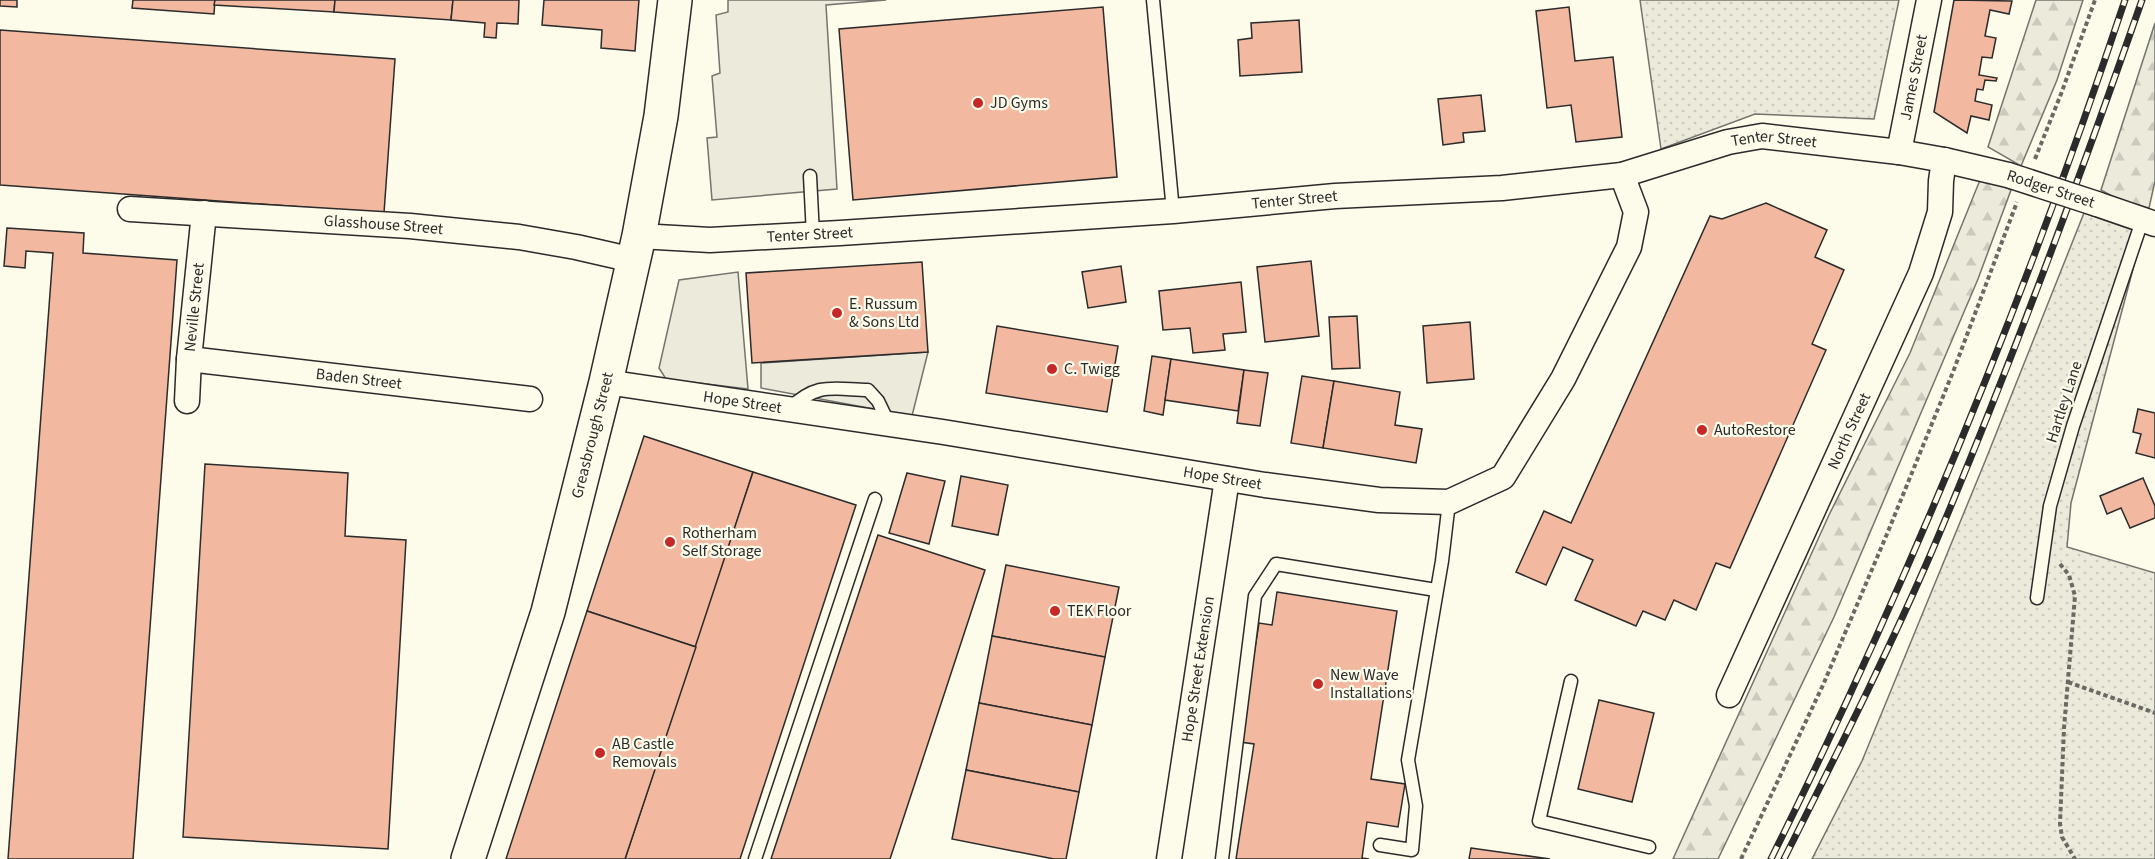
<svg xmlns="http://www.w3.org/2000/svg" width="2155" height="859" viewBox="0 0 2155 859" font-family="'Source Sans 3',sans-serif">
<style>
.grass{fill:url(#grass-dots);stroke:#74746e;stroke-width:1.5}
.forest{fill:url(#forest-firs);stroke:#74746e;stroke-width:1.5}
.parking{fill:#eceadb;stroke:#74746e;stroke-width:1.5}
.building{fill:#f2b8a0;stroke:#2b2b2b;stroke-width:1.5}
.lines{fill:none;stroke-linecap:round;stroke-linejoin:round}
.service-casing{stroke:#2b2b2b;stroke-width:15}
.minor-casing{stroke:#2b2b2b;stroke-width:27}
.primary-casing{stroke:#2b2b2b;stroke-width:36}
.path{stroke:#6a6964;stroke-width:4;stroke-dasharray:4.5 3;stroke-linecap:butt}
.service{stroke:#fdfbea;stroke-width:12}
.minor{stroke:#fdfbea;stroke-width:24}
.primary{stroke:#fdfbea;stroke-width:33}
.rail-casing{stroke:#2b2b2b;stroke-width:7}
.rail{stroke:#fdfbea;stroke-width:4.5;stroke-dasharray:14;stroke-linecap:butt}
.minor-bridge-casing{stroke:#2b2b2b;stroke-width:27;stroke-linecap:butt}
.minor-bridge{stroke:#fdfbea;stroke-width:24}
.poi-dot{fill:#c62828;stroke:#fdfbea;stroke-width:2}
.labels{text-anchor:middle;dominant-baseline:central;stroke-width:4.5;stroke-linejoin:round;paint-order:stroke}
.street-label{font-size:16px;fill:#2b2b2b;stroke:#fdfbea}
.poi-label{font-size:16px;fill:#2b2b2b;stroke:#fdfbea;text-anchor:start}
</style>
<defs>
<pattern id="grass-dots" width="8" height="8" patternUnits="userSpaceOnUse" patternTransform="scale(1.5)"><rect width="8" height="8" fill="#ecebdb"/><path d="M2 2h.1M6 6h.1" fill="none" stroke="#cbcabc" stroke-width="1.8" stroke-linecap="round"/></pattern>
<pattern id="forest-firs" width="22" height="20" patternUnits="userSpaceOnUse" patternTransform="scale(1.5)"><rect width="22" height="20" fill="#ecebdb"/><path d="M5 1l3.5 6h-7zM16 11l3.5 6h-7z" fill="#cbcabc"/></pattern>
</defs>
<rect width="100%" height="100%" fill="#fdfbea"/>
<g class="grass">
<polygon points="1640,0 1899,0 1874,119 1755,114 1661,149"/>
<polygon points="2084,213 2133,230 2141,239 2071,503 2067,547 2155,573 2155,859 1812,859 1862,761 1986,459"/>
</g>
<g class="forest">
<polygon points="2036,0 2083,0 2057,80 2021,166 1988,147"/>
<polygon points="2155,23 2155,181 2149,208 2119,200 2101,190"/>
<polygon points="1980,180 1995,182 2011,190 1978,279 1834,617 1718,859 1673,859 1829,515 1910,353"/>
</g>
<g class="parking">
<polygon points="728,0 886,0 826,5 837,189 712,200 707,138 717,137 712,76 720,73 716,15 728,12"/>
<polygon points="738,272 748,389 666,379 659,368 679,280"/>
<polygon points="928,352 912,416 761,388 761,363"/>
</g>
<g class="building">
<polygon points="0,0 17,0 17,7 0,6"/>
<polygon points="133,0 215,0 214,14 132,8"/>
<polygon points="215,0 335,0 334,12 214,5"/>
<polygon points="335,0 453,0 451,20 334,12"/>
<polygon points="453,0 519,0 518,24 497,23 496,38 484,37 485,23 451,20"/>
<polygon points="544,0 639,0 635,51 601,48 602,30 542,25"/>
<polygon points="1954,0 2012,1 2009,14 1990,10 1985,36 1996,38 1992,58 1982,57 1979,75 1997,78 1996,81 1985,80 1983,90 1977,89 1975,101 1992,105 1989,120 1971,116 1967,133 1934,112"/>
<polygon points="1103,7 1117,177 853,200 839,29"/>
<polygon points="1569,7 1575,61 1613,57 1622,137 1576,142 1571,105 1547,108 1536,11"/>
<polygon points="1299,20 1302,72 1240,76 1238,40 1252,38 1251,23"/>
<polygon points="0,30 395,59 384,213 0,185"/>
<polygon points="1481,95 1485,131 1463,133 1464,142 1443,145 1438,99"/>
<polygon points="1766,203 1827,230 1815,257 1844,270 1812,344 1826,350 1730,568 1716,563 1696,610 1674,600 1665,620 1643,611 1636,626 1575,600 1593,560 1563,547 1546,585 1516,572 1544,511 1571,523 1710,216 1722,219"/>
<polygon points="7,228 84,233 83,253 177,260 133,859 8,859 53,253 26,251 25,268 4,266"/>
<polygon points="1311,261 1319,336 1265,342 1257,267"/>
<polygon points="922,262 928,352 752,363 746,273"/>
<polygon points="1121,266 1126,302 1088,308 1082,272"/>
<polygon points="1241,282 1246,332 1223,334 1225,350 1193,353 1190,328 1163,330 1159,291"/>
<polygon points="1357,316 1360,368 1332,369 1329,317"/>
<polygon points="1470,322 1474,379 1427,383 1423,326"/>
<polygon points="997,326 1118,346 1107,412 986,393"/>
<polygon points="1152,356 1171,359 1163,415 1144,411"/>
<polygon points="1171,359 1244,370 1238,411 1165,400"/>
<polygon points="1244,370 1268,373 1260,426 1237,423"/>
<polygon points="1302,376 1334,381 1323,448 1291,443"/>
<polygon points="1334,381 1400,392 1395,425 1422,429 1416,463 1323,448"/>
<polygon points="2138,409 2155,413 2155,458 2136,453 2141,434 2133,432"/>
<polygon points="644,436 753,472 696,647 587,611"/>
<polygon points="205,464 348,473 345,536 406,540 388,849 183,837"/>
<polygon points="753,472 856,505 740,859 625,859"/>
<polygon points="907,473 945,481 929,544 889,533"/>
<polygon points="961,476 1008,485 998,535 952,526"/>
<polygon points="2143,478 2155,506 2155,518 2130,528 2121,508 2107,514 2100,496"/>
<polygon points="878,535 985,570 890,859 771,859"/>
<polygon points="1006,565 1119,587 1105,657 992,636"/>
<polygon points="1277,592 1397,611 1371,779 1405,784 1398,827 1367,822 1362,858 1369,859 1236,859 1254,744 1240,742 1259,623 1272,625"/>
<polygon points="587,611 696,647 625,859 506,859"/>
<polygon points="992,636 1105,657 1092,725 979,703"/>
<polygon points="1599,700 1654,713 1632,802 1578,789"/>
<polygon points="979,703 1092,725 1079,792 966,770"/>
<polygon points="966,770 1079,792 1066,859 1054,859 952,839"/>
<polygon points="1471,848 1550,859 1469,859"/>
</g>
<g class="lines">
<g class="service-casing">
<g id="service">
<polyline points="1153,0 1173,211"/>
<polyline points="810,176 813,235"/>
<path d="M789,409C817,382 832,389 868,390L878,401L889,424"/>
<polyline points="2037,598 2050,506 2073,426 2142,221"/>
<polyline points="1571,681 1539,821 1649,847"/>
<polyline points="1380,845 1412,850 1416,806 1408,760 1442,561 1449,502"/>
<polyline points="755,859 875,499"/>
<polyline points="1222,859 1255,596 1276,564 1436,590"/>
</g>
</g>
<g class="minor-casing">
<g id="minor">
<path id="s1" d="M1899,152L1929,0"/>
<polyline points="2097,204 2155,224"/>
<path id="s2" d="M130,209L410,226L519,237L576,247L633,260"/>
<path id="s3" d="M639,236L710,240L840,233L1173,211L1335,196L1502,188L1622,175L1728,142L1762,136L1899,152L1944,160L2008,175"/>
<path id="s4" d="M189,359L530,399"/>
<path id="s5" d="M606,382L943,432L1265,485L1379,500L1449,502L1503,477L1563,379L1629,247L1636,212L1622,175"/>
<path id="s6" d="M187,401L189,359L204,213"/>
<path id="s7" d="M1729,695L1921,273L1940,212L1941,181L1944,160"/>
<path id="s8" d="M1169,859L1227,479"/>
</g>
</g>
<g class="primary-casing">
<g id="primary">
<path id="s9" d="M468,859L548,612L606,382L639,236L661,116L675,0"/>
</g>
</g>
<g class="path">
<polyline points="2035,159 2061,94 2095,0"/>
<polyline points="2060,564 2069,575 2075,596 2064,728 2060,824 2062,837 2075,859"/>
<polyline points="2068,682 2155,713"/>
<polyline points="1741,859 1823,685 1887,534 1953,372 2017,202"/>
</g>
<use href="#service" class="service"/>
<use href="#minor" class="minor"/>
<use href="#primary" class="primary"/>
<g class="rail-casing">
<g id="rail">
<path d="M1771,859C1909,581 2027,294 2125,0"/>
<path d="M1784,859C1835,757 1887,655 1932,551C2009,370 2077,186 2142,0"/>
</g>
</g>
<use href="#rail" class="rail"/>
<g class="minor-bridge-casing">
<g id="minor-bridge">
<path id="s10" d="M2008,175L2097,204"/>
</g>
</g>
<use href="#minor-bridge" class="minor-bridge"/>
</g>
<g class="poi-dot">
<circle cx="978" cy="103" r="6"/>
<circle cx="837" cy="313" r="6"/>
<circle cx="1052" cy="369" r="6"/>
<circle cx="1702" cy="430" r="6"/>
<circle cx="670" cy="542" r="6"/>
<circle cx="1055" cy="611" r="6"/>
<circle cx="1318" cy="684" r="6"/>
<circle cx="600" cy="753" r="6"/>
</g>
<g class="labels">
<g class="street-label">
<text stroke="none"><textPath href="#s1" startOffset="76">James Street</textPath></text>
<text stroke="none"><textPath href="#s3" startOffset="1143">Tenter Street</textPath></text>
<text stroke="none"><textPath href="#s10" startOffset="45">Rodger Street</textPath></text>
<text stroke="none"><textPath href="#s3" startOffset="657">Tenter Street</textPath></text>
<text stroke="none"><textPath href="#s2" startOffset="254">Glasshouse Street</textPath></text>
<text stroke="none"><textPath href="#s3" startOffset="171">Tenter Street</textPath></text>
<text stroke="none"><textPath href="#s6" startOffset="94">Neville Street</textPath></text>
<text stroke="none"><textPath href="#s4" startOffset="171">Baden Street</textPath></text>
<text stroke="none"><textPath href="#s5" startOffset="138">Hope Street</textPath></text>
<text transform="translate(2064 402) rotate(-72)">Hartley Lane</text>
<text stroke="none"><textPath href="#s7" startOffset="290">North Street</textPath></text>
<text stroke="none"><textPath href="#s9" startOffset="442">Greasbrough Street</textPath></text>
<text stroke="none"><textPath href="#s5" startOffset="624">Hope Street</textPath></text>
<text stroke="none"><textPath href="#s8" startOffset="192">Hope Street Extension</textPath></text>
</g>
<g class="poi-label">
<text x="990" y="103">JD Gyms</text>
<text x="849" y="304">E. Russum<tspan x="849" dy="18">&amp; Sons Ltd</tspan></text>
<text x="1064" y="369">C. Twigg</text>
<text x="1714" y="430">AutoRestore</text>
<text x="682" y="533">Rotherham<tspan x="682" dy="18">Self Storage</tspan></text>
<text x="1067" y="611">TEK Floor</text>
<text x="1330" y="675">New Wave<tspan x="1330" dy="18">Installations</tspan></text>
<text x="612" y="744">AB Castle<tspan x="612" dy="18">Removals</tspan></text>
</g>
</g>
</svg>
